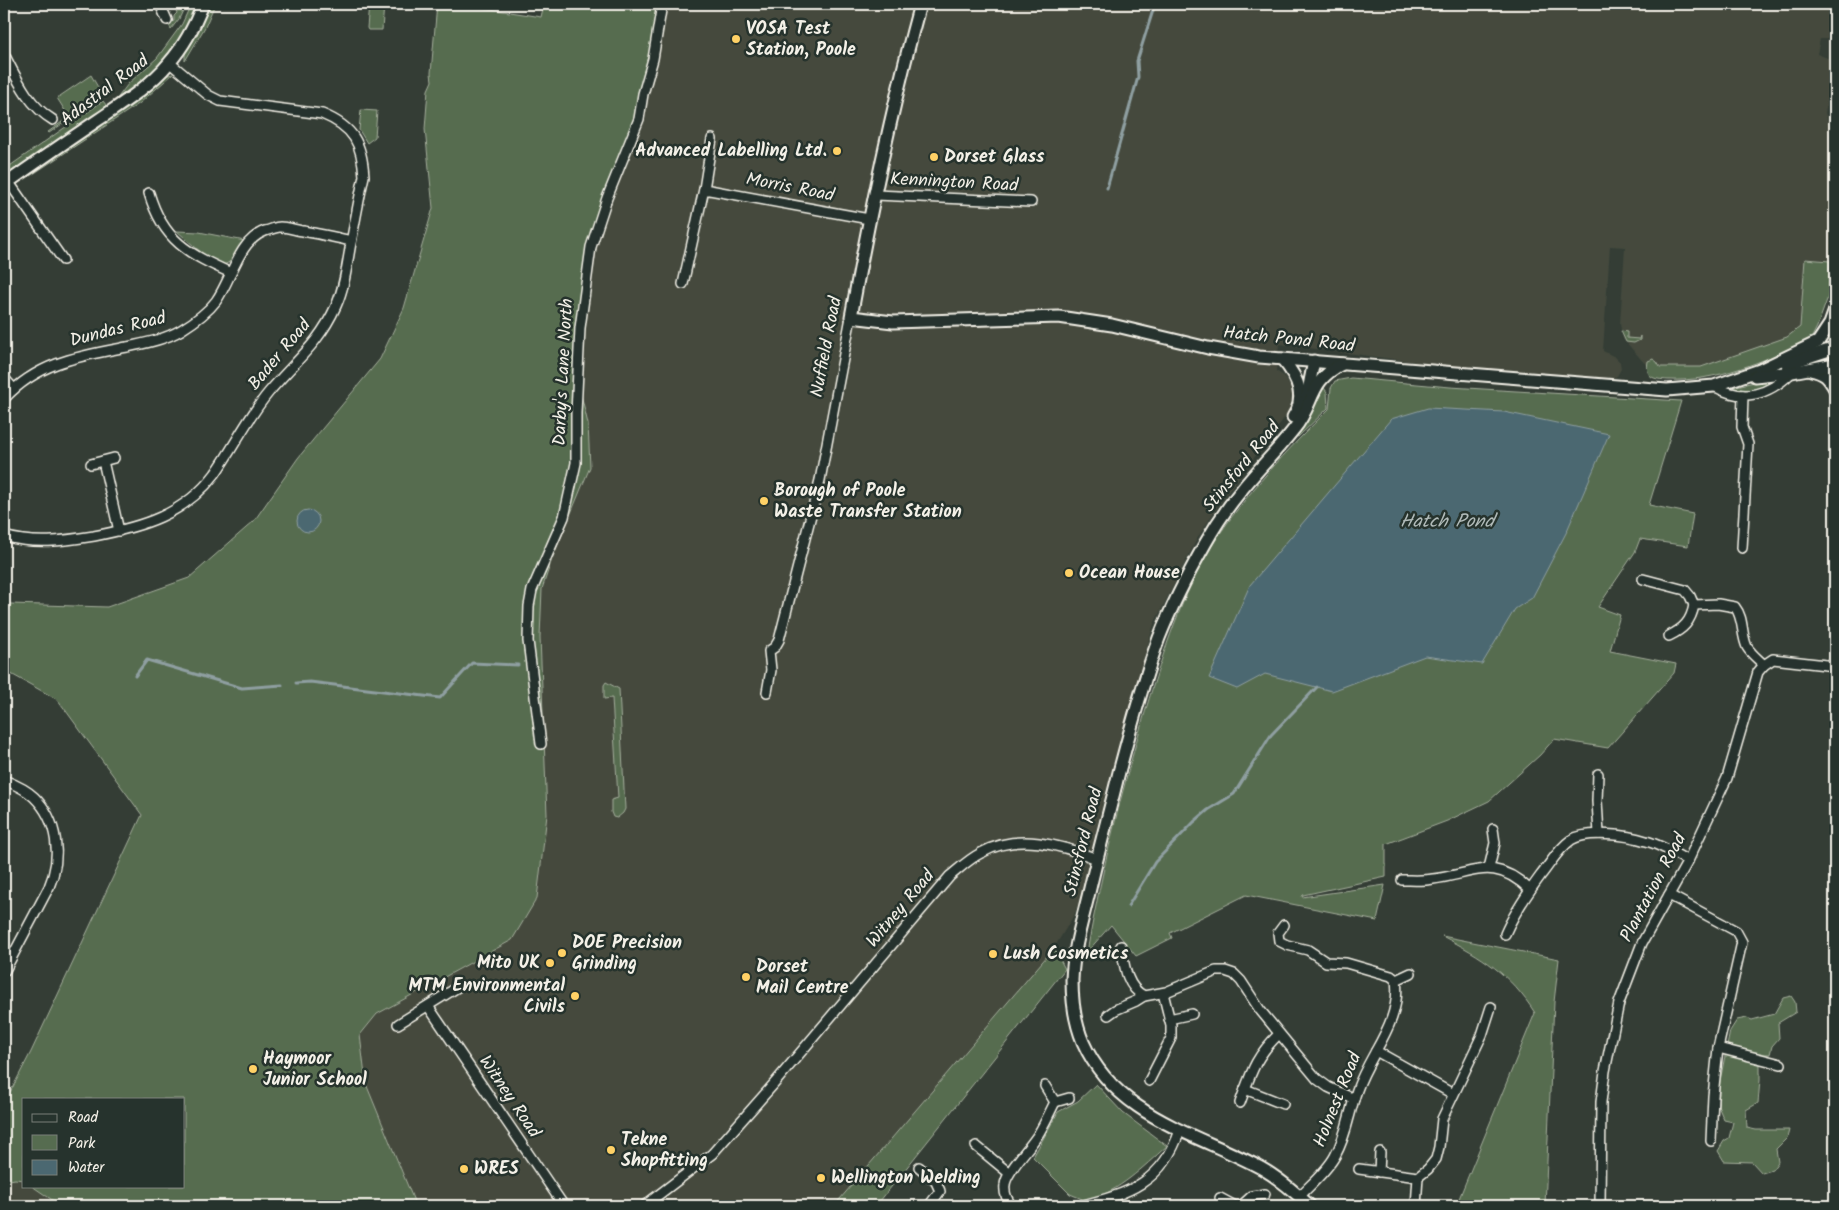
<svg xmlns="http://www.w3.org/2000/svg" width="1839" height="1210" viewBox="0 0 1839 1210" font-family="Kalam,sans-serif">
<style>
.built{fill:#444a3e;fill-rule:evenodd}
.green{fill:#566c50;stroke:#a5ae9c}
.water{fill:#4b6871;stroke:#8f9fa1}
.lines{fill:none;stroke-linecap:round;stroke-linejoin:round}
.stream{stroke:#8f9fa1;stroke-width:3}
.minor-casing{stroke:#f4f1e8;stroke-width:12}
.tertiary-casing{stroke:#f4f1e8;stroke-width:15}
.minor{stroke:#26332d;stroke-width:9}
.tertiary{stroke:#26332d;stroke-width:11}
.poi-dot{fill:#ffd166;stroke:#26332d;stroke-width:2}
.labels{text-anchor:middle;dominant-baseline:central;stroke-width:5;stroke-linejoin:round;paint-order:stroke}
.poi-label{font-size:18px;font-weight:bold;fill:#f4f1e8;stroke:#26332d;text-anchor:start}
.street-label{font-size:18px;fill:#f4f1e8;stroke:#26332d}
.water-label{font-size:19px;font-style:italic;fill:#b0bab8;stroke:#26332d}
</style>
<rect width="100%" height="100%" fill="#343d35"/>
<filter id="ink" filterUnits="userSpaceOnUse"><feTurbulence type="fractalNoise" baseFrequency=".02" numOctaves="2"/><feDisplacementMap in="SourceGraphic" scale="10" xChannelSelector="R" yChannelSelector="G"/><feConvolveMatrix kernelMatrix="1 2 1 2 8 2 1 2 1" color-interpolation-filters="sRGB"/></filter>
<g filter="url(#ink)">
<g class="built">
<path d="M662,4H1835V39H1820L1817,54L1830,59L1833,71L1825,113L1830,126L1834,160L1830,278L1828,297L1817,327L1812,337L1806,342L1760,362L1713,376L1695,379H1655L1651,377L1647,366L1623,339L1620,324L1625,247L1610,246L1603,351L1615,357L1620,362L1621,369L1617,376L1610,380L1452,367L1279,344L1276,371L1284,376L1293,391L1289,412L1221,501L1197,539L1154,624L1123,728L1098,823L1083,893L1074,915L1054,948L834,1206H416L366,1084L360,1035L377,1014L512,940L540,637L542,589L552,559L578,381L588,267ZM619,689L621,816L611,800L618,798L612,698H604Z"/>
<polygon points="4,1159 24,1173 24,1186 42,1186 70,1206 4,1206"/>
</g>
<g class="green">
<polygon points="167,4 186,4 179,19 171,29 168,23 174,21 174,16 177,13 175,8 170,8"/>
<path d="M191,4H198C179,46 154,74 116,100L128,84L157,58L182,24Z"/>
<polygon points="212,4 215,4 205,27 185,61 185,52"/>
<polygon points="369,4 384,4 382,30 368,30 367,28"/>
<polygon points="437,4 484,4 484,8 541,17 544,4 662,4 643,94 591,247 578,381 588,424 590,467 552,559 542,589 540,637 547,815 537,898 512,940 377,1014 360,1035 366,1084 416,1206 61,1206 32,1186 184,1186 184,1099 24,1099 24,1180 15,1179 4,1181 4,1104 31,1052 142,815 58,700 4,670 5,613 4,601 11,604 107,607 189,578 254,521 298,458 380,359 404,308 433,208 425,129 428,90 432,81 431,73"/>
<polygon points="173,74 140,103 24,180 27,175 164,76"/>
<polygon points="91,75 103,96 49,133 48,132 69,117 57,98"/>
<polygon points="103,101 107,106 4,177 4,170"/>
<polygon points="361,110 377,111 375,137 367,143 359,130"/>
<polygon points="177,231 199,232 245,241 238,249 233,260 224,265 203,254"/>
<path d="M1805,259L1830,261L1828,297L1817,327L1812,337L1806,342C1762,361 1717,382 1668,380C1653,379 1645,378 1648,361L1653,359L1657,362L1660,367H1701L1787,337L1800,327Z"/>
<polygon points="1621,331 1627,332 1627,338 1639,339 1640,336 1640,340 1634,343 1626,342"/>
<path d="M1351,378L1450,387L1681,401L1649,505L1693,514L1688,546L1640,539L1635,552L1598,607L1620,615L1610,651L1676,664L1674,673L1608,748L1554,739L1540,755L1489,801L1447,821L1386,844V877L1303,895L1302,897L1385,885L1377,921L1246,895L1170,933L1172,938L1136,956L1111,925L1087,952C1102,869 1122,789 1146,709C1163,653 1182,594 1213,544C1243,497 1289,448 1329,409L1331,388L1335,381Z"/>
<path d="M1768,379H1777V382C1763,388 1747,393 1732,387Z"/>
<polygon points="1324,388 1327,392 1328,408 1298,437 1296,436 1322,389"/>
<polygon points="606,682 619,689 625,809 623,813 617,818 613,817 611,812 611,800 618,798 612,698 604,699 604,685"/>
<path d="M1442,936L1559,959L1554,1002L1545,1206H1456L1535,1013C1510,974 1483,957 1442,936Z"/>
<polygon points="1054,948 1065,969 876,1206 834,1206"/>
<polygon points="1791,996 1795,1002 1796,1012 1778,1023 1779,1038 1772,1046 1770,1054 1760,1054 1760,1080 1758,1103 1746,1110 1747,1128 1756,1130 1789,1130 1787,1138 1776,1149 1778,1162 1772,1170 1762,1173 1752,1162 1724,1161 1718,1151 1724,1141 1729,1138 1733,1122 1724,1120 1718,1106 1720,1081 1730,1031 1737,1020 1747,1018 1752,1020 1774,1014 1783,998"/>
<path d="M1096,1084L1123,1113L1167,1146C1142,1168 1120,1191 1087,1201L1070,1194L1033,1157L1058,1112L1078,1101Z"/>
</g>
<g class="water">
<polygon points="1428,408 1504,412 1609,434 1566,533 1532,598 1515,609 1482,664 1425,656 1332,691 1265,674 1237,689 1209,678 1250,585 1391,419"/>
<circle cx="308" cy="521" r="11"/>
</g>
<g class="lines">
<g class="stream">
<polyline points="1107,188 1138,77 1137,61 1155,4"/>
<polyline points="135,676 147,660 242,688 282,685"/>
<polyline points="296,683 310,682 440,698 472,663 518,665"/>
<polyline points="1128,906 1155,862 1194,822 1208,810 1234,794 1271,735 1317,687"/>
</g>
<g class="minor-casing">
<g id="minor">
<polyline points="160,4 167,20"/>
<polyline points="4,5 6,4"/>
<path d="M4,54C17,79 28,105 53,120"/>
<polyline points="8,181 63,260"/>
<polyline points="704,189 869,219"/>
<path d="M149,193C163,241 189,254 231,273"/>
<polyline points="876,195 1031,202"/>
<polyline points="683,284 704,189 712,139"/>
<polyline points="4,378 14,389"/>
<path d="M1714,386C1744,403 1769,395 1792,372"/>
<path d="M4,399C38,362 79,356 127,347C145,343 164,340 181,330C194,322 207,313 216,301C232,279 238,241 265,231C270,230 276,227 280,227C287,227 296,230 303,231C319,234 335,237 351,241"/>
<polyline points="103,461 119,531"/>
<polyline points="91,464 114,458"/>
<path d="M4,536C34,545 63,541 94,536C141,527 184,515 215,474C234,447 248,417 269,392C295,361 319,344 336,306C345,286 347,264 351,243C355,221 359,199 364,176C362,144 354,127 322,114L220,101L208,95L170,63"/>
<polyline points="1742,548 1748,444 1742,427 1743,395"/>
<path d="M1643,579L1685,590L1690,596L1694,605L1718,604L1735,607C1744,618 1741,634 1747,647C1751,654 1758,659 1764,665"/>
<path d="M1669,636C1683,629 1691,622 1694,605"/>
<polyline points="767,692 771,670 769,651 775,647 779,640 820,480 851,317"/>
<polyline points="541,744 528,641 529,606 532,590 564,517 576,463 576,413 580,328 591,247 607,198 639,119 643,94 653,59 662,4"/>
<polyline points="1598,774 1597,801 1599,834"/>
<path d="M4,780C14,784 26,789 34,797C58,820 62,857 49,887L4,972"/>
<polyline points="1489,868 1495,843 1493,829"/>
<path d="M1402,880C1412,880 1423,881 1433,879C1474,874 1494,855 1530,890"/>
<polyline points="1669,895 1736,931 1742,942 1718,1048 1713,1096 1711,1141"/>
<path d="M1284,925L1278,933L1279,941L1287,945L1308,950L1326,962L1346,963L1391,976L1396,980C1402,1022 1370,1052 1357,1090C1349,1112 1347,1135 1335,1156C1327,1171 1312,1183 1300,1196"/>
<path d="M1505,934C1514,913 1527,894 1541,875C1550,864 1558,849 1571,840C1587,830 1628,835 1646,841C1661,845 1674,853 1688,861"/>
<path d="M1121,946C1124,964 1126,987 1144,996"/>
<polyline points="1396,980 1411,973"/>
<polyline points="428,1006 564,1206"/>
<polyline points="1108,1015 1115,1010 1136,1001 1144,996 1166,992 1216,971 1225,971 1234,974 1241,981 1260,1010 1317,1079 1328,1087 1354,1099"/>
<polyline points="1169,1019 1192,1014"/>
<polyline points="398,1024 458,987"/>
<polyline points="1718,1048 1781,1064"/>
<polyline points="1376,1051 1453,1094"/>
<polyline points="1149,1081 1171,1038 1171,1025 1163,993"/>
<polyline points="1245,1089 1283,1104"/>
<polyline points="1055,1102 1069,1098"/>
<path d="M1240,1103C1251,1073 1255,1057 1279,1034"/>
<polyline points="976,1146 1009,1173"/>
<polyline points="919,1167 936,1182 940,1191 929,1206"/>
<polyline points="1359,1169 1418,1177"/>
<polyline points="1379,1172 1380,1152"/>
<polyline points="1220,1198 1235,1206"/>
<path d="M644,1206L712,1154L773,1085L950,876C960,868 969,859 981,853C1017,832 1061,845 1097,859"/>
<path d="M1012,1206C1007,1200 1004,1192 1005,1185C1006,1171 1031,1147 1039,1133C1045,1123 1050,1112 1055,1102L1045,1086"/>
<path d="M1079,1206C1129,1194 1163,1182 1180,1130"/>
<polyline points="1241,1206 1252,1196 1265,1194"/>
<polyline points="1416,1206 1418,1177 1428,1169 1436,1159 1439,1147 1442,1119 1482,1035 1491,1007"/>
<polyline points="1600,1206 1601,1102 1605,1071 1619,1003 1642,943 1688,861 1727,778 1758,672 1764,665 1773,659 1835,666"/>
</g>
</g>
<g class="tertiary-casing">
<g id="tertiary">
<path d="M920,4C892,107 870,212 851,317L893,322L1059,317L1112,325L1208,348L1259,357L1667,390L1714,386L1760,370L1793,354L1818,342L1830,324L1835,310"/>
<path d="M4,185C35,163 67,141 98,120C123,103 150,86 169,63C184,46 195,25 203,4"/>
<path d="M1282,359C1297,376 1307,397 1293,417"/>
<polyline points="1787,364 1835,348"/>
<path d="M1811,370C1825,373 1828,377 1835,389"/>
<polyline points="1755,376 1792,372 1835,364"/>
<polyline points="1307,396 1314,361"/>
<path d="M1310,1206C1295,1192 1279,1178 1261,1168C1196,1133 1116,1117 1083,1042C1075,1023 1072,1000 1072,980C1073,948 1084,915 1091,884C1100,846 1110,809 1119,772C1131,727 1143,681 1159,638C1172,605 1188,574 1205,544C1215,526 1227,508 1240,492C1257,470 1277,451 1294,429C1315,404 1308,381 1342,364"/>
</g>
</g>
<use href="#minor" class="minor"/>
<use href="#tertiary" class="tertiary"/>
</g>
</g>
<g class="poi-dot">
<circle cx="736" cy="39" r="5"/>
<circle cx="837" cy="151" r="5"/>
<circle cx="934" cy="157" r="5"/>
<circle cx="764" cy="501" r="5"/>
<circle cx="1069" cy="573" r="5"/>
<circle cx="562" cy="953" r="5"/>
<circle cx="993" cy="954" r="5"/>
<circle cx="550" cy="963" r="5"/>
<circle cx="746" cy="977" r="5"/>
<circle cx="575" cy="996" r="5"/>
<circle cx="253" cy="1069" r="5"/>
<circle cx="611" cy="1150" r="5"/>
<circle cx="464" cy="1169" r="5"/>
<circle cx="821" cy="1178" r="5"/>
</g>
<g class="labels">
<g class="poi-label">
<text x="746" y="29">VOSA Test<tspan x="746" dy="21">Station, Poole</tspan></text>
<text x="827" y="151" text-anchor="end">Advanced Labelling Ltd.</text>
<text x="944" y="157">Dorset Glass</text>
<text x="774" y="491">Borough of Poole<tspan x="774" dy="21">Waste Transfer Station</tspan></text>
<text x="1079" y="573">Ocean House</text>
<text x="572" y="943">DOE Precision<tspan x="572" dy="21">Grinding</tspan></text>
<text x="1003" y="954">Lush Cosmetics</text>
<text x="540" y="963" text-anchor="end">Mito UK</text>
<text x="756" y="967">Dorset<tspan x="756" dy="21">Mail Centre</tspan></text>
<text x="565" y="986" text-anchor="end">MTM Environmental<tspan x="565" dy="21">Civils</tspan></text>
<text x="263" y="1059">Haymoor<tspan x="263" dy="21">Junior School</tspan></text>
<text x="621" y="1140">Tekne<tspan x="621" dy="21">Shopfitting</tspan></text>
<text x="474" y="1169">WRES</text>
<text x="831" y="1178">Wellington Welding</text>
</g>
<g class="street-label">
<text transform="translate(105 91) rotate(-37)">Adastral Road</text>
<text transform="translate(954 183) rotate(3)">Kennington Road</text>
<text transform="translate(790 188) rotate(11)">Morris Road</text>
<text transform="translate(118 330) rotate(-14)">Dundas Road</text>
<text transform="translate(1289 340) rotate(6)">Hatch Pond Road</text>
<text transform="translate(827 347) rotate(-79)">Nuffield Road</text>
<text transform="translate(280 355) rotate(-50)">Bader Road</text>
<text transform="translate(564 372) rotate(-87)">Darby's Lane North</text>
<text transform="translate(1242 467) rotate(-51)">Stinsford Road</text>
<text transform="translate(1084 842) rotate(-76)">Stinsford Road</text>
<text transform="translate(1654 888) rotate(-62)">Plantation Road</text>
<text transform="translate(901 909) rotate(-50)">Witney Road</text>
<text transform="translate(509 1097) rotate(56)">Witney Road</text>
<text transform="translate(1338 1100) rotate(-68)">Holnest Road</text>
</g>
<g class="water-label">
<text x="1447" y="522">Hatch Pond</text>
</g>
</g>
<rect width="1839" height="1210" fill="none" stroke="#26332d" stroke-width="20"/>
<rect x="10" y="10" width="1819" height="1190" fill="none" stroke="#f4f1e8" stroke-width="2" filter="url(#ink)"/>
<rect x="22" y="1098" width="162" height="90" fill="#26332d" stroke="#787f78"/>
<rect x="32" y="1114" width="25" height="8" fill="#26332d" stroke="#787f78"/>
<text x="68" y="1122" font-size="15" fill="#f4f1e8">Road</text>
<rect x="32" y="1135" width="25" height="15" fill="#566c50" stroke="#787f78"/>
<text x="68" y="1148" font-size="15" fill="#f4f1e8">Park</text>
<rect x="32" y="1160" width="25" height="15" fill="#4b6871" stroke="#787f78"/>
<text x="68" y="1172" font-size="15" fill="#f4f1e8">Water</text>
</svg>
